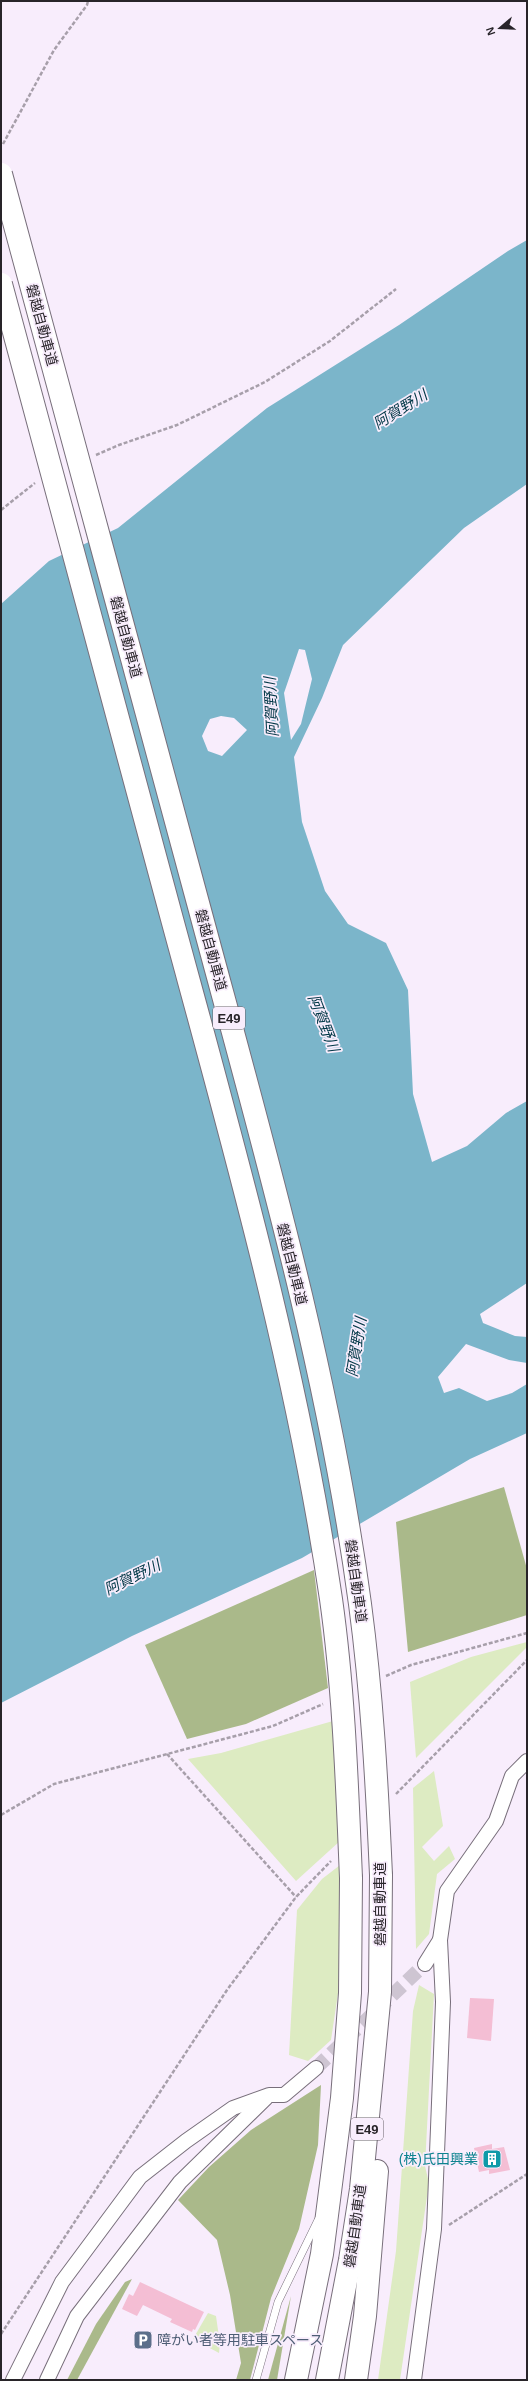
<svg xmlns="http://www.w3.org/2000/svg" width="528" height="2381" viewBox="0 0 528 2381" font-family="Arial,'Noto Sans JP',sans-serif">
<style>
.green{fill:#ddebc2}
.forest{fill:#aab98a}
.water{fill:#7bb5ca;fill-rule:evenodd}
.building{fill:#f4bed4}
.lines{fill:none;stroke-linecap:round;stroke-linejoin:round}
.street-tunnel{stroke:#cec5d2;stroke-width:14;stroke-dasharray:14 7;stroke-linecap:butt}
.lane-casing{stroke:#786f7b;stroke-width:8}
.street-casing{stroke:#786f7b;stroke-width:16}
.highway-casing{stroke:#786f7b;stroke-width:24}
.path{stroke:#a79faa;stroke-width:2.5;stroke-dasharray:4 2;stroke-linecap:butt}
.lane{stroke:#fff;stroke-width:7}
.street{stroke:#fff;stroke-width:14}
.highway{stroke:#fff;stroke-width:22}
.highway-bridge-casing{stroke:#786f7b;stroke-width:24;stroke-linecap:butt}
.highway-bridge{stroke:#fff;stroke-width:22}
.labels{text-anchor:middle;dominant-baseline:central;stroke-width:3.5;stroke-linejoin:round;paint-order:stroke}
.shield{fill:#f8edfc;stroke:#666068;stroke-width:1}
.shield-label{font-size:13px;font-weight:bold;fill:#282429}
.street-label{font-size:14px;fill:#282429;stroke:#f8edfc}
.culture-label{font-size:14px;fill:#0d838f;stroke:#f8edfc;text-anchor:end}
.service-label{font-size:14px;fill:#4e5e75;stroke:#f8edfc;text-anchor:start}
.water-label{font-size:15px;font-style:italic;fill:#003746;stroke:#f8edfc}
</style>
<rect width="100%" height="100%" fill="#f8edfc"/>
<g class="green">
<polygon points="527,1642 527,1647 416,1758 410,1682 471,1657"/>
<polygon points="333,1721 340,1841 296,1881 188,1759 221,1753"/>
<polygon points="434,1771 443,1826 422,1847 434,1861 449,1846 455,1859 437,1874 429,1934 416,1949 413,1788"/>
<polygon points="344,1862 343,1931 339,1987 331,2040 308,2061 289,2055 297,1910 322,1879"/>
<polygon points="419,1985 434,1994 425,2166 429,2183 400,2380 378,2380 396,2251 413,2011"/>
<polygon points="208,2313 216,2316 220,2344 219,2353 193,2339"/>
</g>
<g class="forest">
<polygon points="504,1487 527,1569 527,1615 408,1652 396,1522"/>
<polygon points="314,1570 328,1688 246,1724 187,1739 145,1645"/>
<polygon points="321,2085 318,2145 299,2229 271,2298 250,2380 236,2380 241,2363 230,2295 217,2240 178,2200 209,2167 251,2130"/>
<polygon points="132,2279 77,2380 67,2380 96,2324 125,2282"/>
<polygon points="291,2296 277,2380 268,2380"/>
</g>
<path class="water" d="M527,240V484L464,528L343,645L322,698L294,757L302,822L325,891L348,924L386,943L408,990L413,1094L432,1162L467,1146L506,1113L527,1101V1283L480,1314L483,1323L515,1336L527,1337V1363L509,1360L466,1344L438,1377L444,1393L459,1388L487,1401L512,1393L527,1384V1433L470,1459L302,1558L132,1636L1,1703V604L49,561L118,528L267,408L399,325L508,251ZM299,649L305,650L312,679L301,724L291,740L284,693ZM221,716L234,718L247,730L222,756L208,751L202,736L210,719Z"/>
<g class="building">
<polygon points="470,1998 494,1999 491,2041 467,2038"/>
<polygon points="492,2144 492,2149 504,2147 510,2170 489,2174 489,2170 479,2172 474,2148"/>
<polygon points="140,2282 204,2312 195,2330 193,2329 192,2332 170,2322 172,2319 143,2305 137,2316 122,2309 129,2294 133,2296"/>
</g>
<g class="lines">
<polyline class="street-tunnel" points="316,2068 425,1964"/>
<g class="lane-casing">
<polyline id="lane" points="256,2380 278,2302 318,2220"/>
</g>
<g class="street-casing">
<g id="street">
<polyline points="425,1964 440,1940"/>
<polyline points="13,2380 62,2282 140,2177 186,2141 233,2108 269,2095 284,2095 316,2068"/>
<polyline points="47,2380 77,2316 180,2182 266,2098"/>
<polyline points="414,2380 434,2229 443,2002 440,1940 447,1891 496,1821 512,1776 527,1761"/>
</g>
</g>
<g class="highway-casing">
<g id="highway">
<polyline points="296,2380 322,2254 342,2098 350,1993 351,1878"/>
<polyline points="327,2380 350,2260 361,2189 380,1992 381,1875"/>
<polyline points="356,2380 365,2316 377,2171"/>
</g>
</g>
<g class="path">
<polyline points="3,144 54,50 87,5 88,1"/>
<polyline points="96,455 119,445 177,425 265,382 330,341 396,289"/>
<polyline points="1,510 35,483"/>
<polyline points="386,1676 411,1665 527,1633"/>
<polyline points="167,1754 296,1897"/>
<polyline points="396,1794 527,1660"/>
<polyline points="1,1815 54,1784 273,1726 323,1704"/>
<polyline points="449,2225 527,2174"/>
<polyline points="1,2334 227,1990 296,1897 331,1861"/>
</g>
<use href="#lane" class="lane"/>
<use href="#street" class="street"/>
<use href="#highway" class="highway"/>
<g class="highway-bridge-casing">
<g id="highway-bridge">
<path d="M1,174C67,417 132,660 198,903C260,1134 328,1366 360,1604C372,1694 377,1785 381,1875"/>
<path d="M1,284C58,496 115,707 172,919C233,1144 297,1368 331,1599C344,1691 347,1784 351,1878"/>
</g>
</g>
<use href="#highway-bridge" class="highway-bridge"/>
</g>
<defs>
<g id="building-square" transform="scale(1)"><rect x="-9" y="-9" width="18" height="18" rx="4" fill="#0f9aa8" stroke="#f8edfc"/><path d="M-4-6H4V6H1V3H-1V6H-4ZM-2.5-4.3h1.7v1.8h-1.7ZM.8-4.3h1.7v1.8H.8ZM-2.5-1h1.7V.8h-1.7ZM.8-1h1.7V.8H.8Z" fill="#fff"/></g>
<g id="parking-square" transform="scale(1)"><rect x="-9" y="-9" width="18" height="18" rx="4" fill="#5c6f8a" stroke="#f8edfc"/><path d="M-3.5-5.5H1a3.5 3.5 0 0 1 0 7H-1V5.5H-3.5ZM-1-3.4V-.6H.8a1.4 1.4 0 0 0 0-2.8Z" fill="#fff"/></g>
</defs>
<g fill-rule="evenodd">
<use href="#building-square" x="492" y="2159"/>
<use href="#parking-square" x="143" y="2340"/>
</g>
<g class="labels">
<g class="shield">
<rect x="213" y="1007" width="32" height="22" rx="3"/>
<rect x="351" y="2118" width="32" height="22" rx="3"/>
</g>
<g class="shield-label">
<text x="229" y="1018">E49</text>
<text x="367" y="2129">E49</text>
</g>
<g class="street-label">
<text transform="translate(42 325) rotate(75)">磐越自動車道</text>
<text transform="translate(126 637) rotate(75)">磐越自動車道</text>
<text transform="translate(211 950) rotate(75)">磐越自動車道</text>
<text transform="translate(292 1264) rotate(76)">磐越自動車道</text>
<text transform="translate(356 1581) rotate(82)">磐越自動車道</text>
<text transform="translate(380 1904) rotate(-90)">磐越自動車道</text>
<text transform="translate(355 2226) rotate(-82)">磐越自動車道</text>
</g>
<g class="culture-label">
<text x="478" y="2159">(株)氏田興業</text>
</g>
<g class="service-label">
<text x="157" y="2340">障がい者等用駐車スペース</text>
</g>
<g class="water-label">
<text transform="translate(400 409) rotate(-32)">阿賀野川</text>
<text transform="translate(271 707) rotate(-93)">阿賀野川</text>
<text transform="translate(324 1023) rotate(69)">阿賀野川</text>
<text transform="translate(356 1347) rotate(-81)">阿賀野川</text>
<text transform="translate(132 1577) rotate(-26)">阿賀野川</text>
</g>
</g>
<rect width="528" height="2381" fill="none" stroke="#282429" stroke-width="4"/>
<g transform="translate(500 28) rotate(251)" stroke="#f8edfc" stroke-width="3" paint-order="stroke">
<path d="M0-3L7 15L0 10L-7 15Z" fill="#282429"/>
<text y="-6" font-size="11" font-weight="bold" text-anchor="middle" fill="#282429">N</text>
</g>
</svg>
